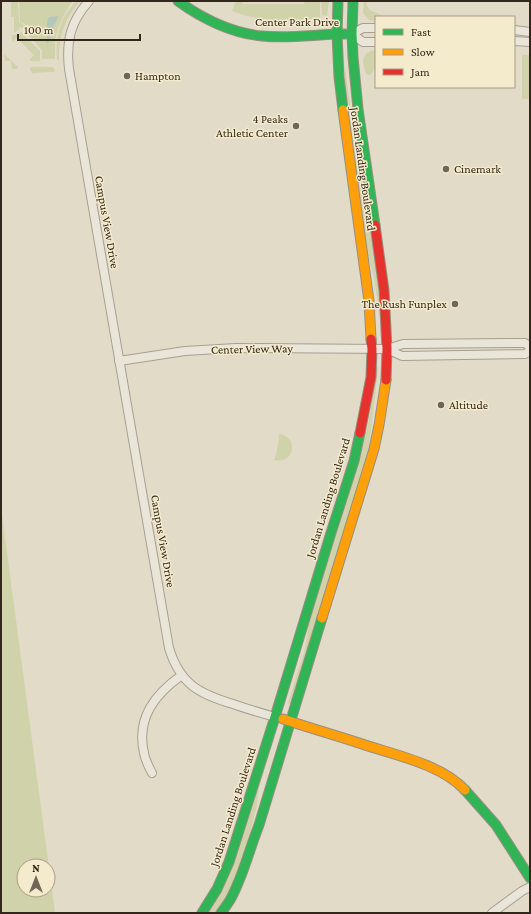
<svg xmlns="http://www.w3.org/2000/svg" width="531" height="914" viewBox="0 0 531 914" font-family="'Crimson Pro',serif">
<style>
.green{fill:#d0d2aa;fill-rule:evenodd}
.water{fill:#b4c7bb}
.lines{fill:none;stroke-linecap:round;stroke-linejoin:round}
.street-casing{stroke:#a69f92;stroke-width:10}
.fast-casing{stroke:#968f82;stroke-width:11}
.slow-casing{stroke:#968f82;stroke-width:11}
.jam-casing{stroke:#968f82;stroke-width:11}
.street{stroke:#eae5d9;stroke-width:8}
.fast{stroke:#30b455;stroke-width:9}
.slow{stroke:#ff9f0a;stroke-width:9}
.jam{stroke:#e5322d;stroke-width:9}
.poi-dot{fill:#706658;stroke:#f4eacc;stroke-width:1.5}
.labels{text-anchor:middle;dominant-baseline:central;stroke-width:3;stroke-linejoin:round;paint-order:stroke}
.street-label{font-size:12px;fill:#33271b;stroke:#f4eacc}
.poi-label{font-size:12px;fill:#33271b;stroke:#f4eacc;text-anchor:start}
</style>
<rect width="100%" height="100%" fill="#e2dbc8"/>
<g class="green">
<path d="M11,1H18L19,22L24,25L39,38L25,24L20,22L19,1H73C64,12 56,29 55,43C55,48 55,54 55,59H42V50L21,27L14,33V17H11Z"/>
<path d="M76,1H80C65,18 58,37 59,60H57C56,45 57,27 66,14C69,9 73,5 76,1Z"/>
<path d="M236,1H243V4H304L305,1H320V18L319,19C288,21 261,22 232,11Z"/>
<polygon points="321,1 329,1 327,16 322,15 322,13"/>
<polygon points="364,1 367,1 366,4 370,10 383,16 383,17 376,17 376,22 368,19 363,13"/>
<polygon points="21,32 40,51 40,61 30,61 30,59 34,55 17,38 12,42 12,35 17,35"/>
<path d="M376,50V68L370,75H367C361,64 361,51 376,50Z"/>
<polygon points="4,54 16,65 18,67 17,69 12,69 11,61 5,61"/>
<rect x="522" y="55" width="8" height="44"/>
<polygon points="344,61 352,119 357,137 378,280 380,318 374,278 367,252 346,95"/>
<polygon points="32,67 53,67 55,70 54,72 51,72 32,73 30,70 30,68"/>
<path d="M376,367H378V371L369,446L291,704L288,703L305,649L309,619L358,467C361,453 365,439 368,425C372,406 374,386 376,367Z"/>
<path d="M279,434C299,436 295,465 274,460L277,450V447L278,445Z"/>
<path d="M1,508L55,913H1ZM24,866H48V890H24Z"/>
<polygon points="275,736 259,788 257,805 253,821 239,870 217,913 208,913"/>
</g>
<path class="water" d="M58,16V17C53,29 50,29 49,42L48,43L46,42C47,38 48,34 47,31C47,25 46,23 49,17Z"/>
<g class="lines">
<g class="street-casing">
<g id="street">
<path d="M89,1C70,22 66,42 69,69L169,648C180,684 199,694 233,704C247,709 261,713 275,717"/>
<polyline points="376,28 363,28 352,34 363,42 376,42"/>
<polyline points="514,30 530,32"/>
<polyline points="514,41 530,42"/>
<polyline points="387,349 402,356 525,354 530,351"/>
<polyline points="119,361 185,351 236,348 387,349 403,344 509,343 525,343 530,347"/>
<path d="M152,773C149,767 145,760 144,753C136,718 155,694 182,675"/>
<polyline points="492,913 522,891 530,887"/>
</g>
</g>
<g class="fast-casing">
<g id="fast">
<path d="M178,1C203,19 231,33 262,36C290,39 318,34 345,34"/>
<polyline points="338,1 337,34 339,77 343,110"/>
<polyline points="353,1 352,34 353,57 358,109 375,225"/>
<polyline points="465,790 496,825 530,878"/>
<polyline points="202,913 217,889 229,862 275,717 330,536 354,461 360,433"/>
<path d="M221,913C224,909 227,905 230,900C243,877 249,850 259,825L322,618"/>
</g>
</g>
<g class="slow-casing">
<g id="slow">
<polyline points="343,110 369,301 371,339"/>
<polyline points="322,618 374,449 379,425 386,380"/>
<path d="M283,719C310,728 338,736 365,745C396,755 442,765 465,790"/>
</g>
</g>
<g class="jam-casing">
<g id="jam">
<polyline points="375,225 384,290 387,349 386,380"/>
<polyline points="360,433 371,377 372,349 371,339"/>
</g>
</g>
<use href="#street" class="street"/>
<use href="#fast" class="fast"/>
<use href="#slow" class="slow"/>
<use href="#jam" class="jam"/>
</g>
<g class="poi-dot">
<circle cx="127" cy="76" r="4"/>
<circle cx="296" cy="126" r="4"/>
<circle cx="446" cy="169" r="4"/>
<circle cx="455" cy="304" r="4"/>
<circle cx="441" cy="405" r="4"/>
</g>
<g class="labels">
<g class="street-label">
<text x="297" y="22">Center Park Drive</text>
<text transform="translate(363 169) rotate(82)">Jordan Landing Boulevard</text>
<text transform="translate(107 222) rotate(80)">Campus View Drive</text>
<text transform="translate(252 349) rotate(-1)">Center View Way</text>
<text transform="translate(328 498) rotate(-73)">Jordan Landing Boulevard</text>
<text transform="translate(163 541) rotate(80)">Campus View Drive</text>
<text transform="translate(233 807) rotate(-72)">Jordan Landing Boulevard</text>
</g>
<g class="poi-label">
<text x="135" y="76">Hampton</text>
<text x="288" y="119" text-anchor="end">4 Peaks<tspan x="288" dy="14">Athletic Center</tspan></text>
<text x="454" y="169">Cinemark</text>
<text x="447" y="304" text-anchor="end">The Rush Funplex</text>
<text x="449" y="405">Altitude</text>
</g>
</g>
<rect width="531" height="914" fill="none" stroke="#33271b" stroke-width="4"/>
<rect x="375" y="16" width="140" height="72" fill="#f4eacc" stroke="#a79c85"/>
<rect x="383" y="29" width="20" height="6" fill="#30b455" stroke="#a79c85"/>
<text x="411" y="36" font-size="12" fill="#33271b">Fast</text>
<rect x="383" y="49" width="20" height="6" fill="#ff9f0a" stroke="#a79c85"/>
<text x="411" y="56" font-size="12" fill="#33271b">Slow</text>
<rect x="383" y="69" width="20" height="6" fill="#e5322d" stroke="#a79c85"/>
<text x="411" y="76" font-size="12" fill="#33271b">Jam</text>
<g transform="translate(36 878)"><circle r="19" fill="#f4eacc" stroke="#a79c85"/>
<path d="M0-3L7 15L0 10L-7 15Z" fill="#706658"/>
<text y="-6" font-size="11" font-weight="bold" text-anchor="middle" fill="#33271b">N</text>
</g>
<path d="M18 34v6h122v-6" fill="none" stroke="#33271b" stroke-width="2"/>
<text x="24" y="34" font-size="12" fill="#33271b" stroke="#f4eacc" stroke-width="3" paint-order="stroke">100 m</text>
</svg>
